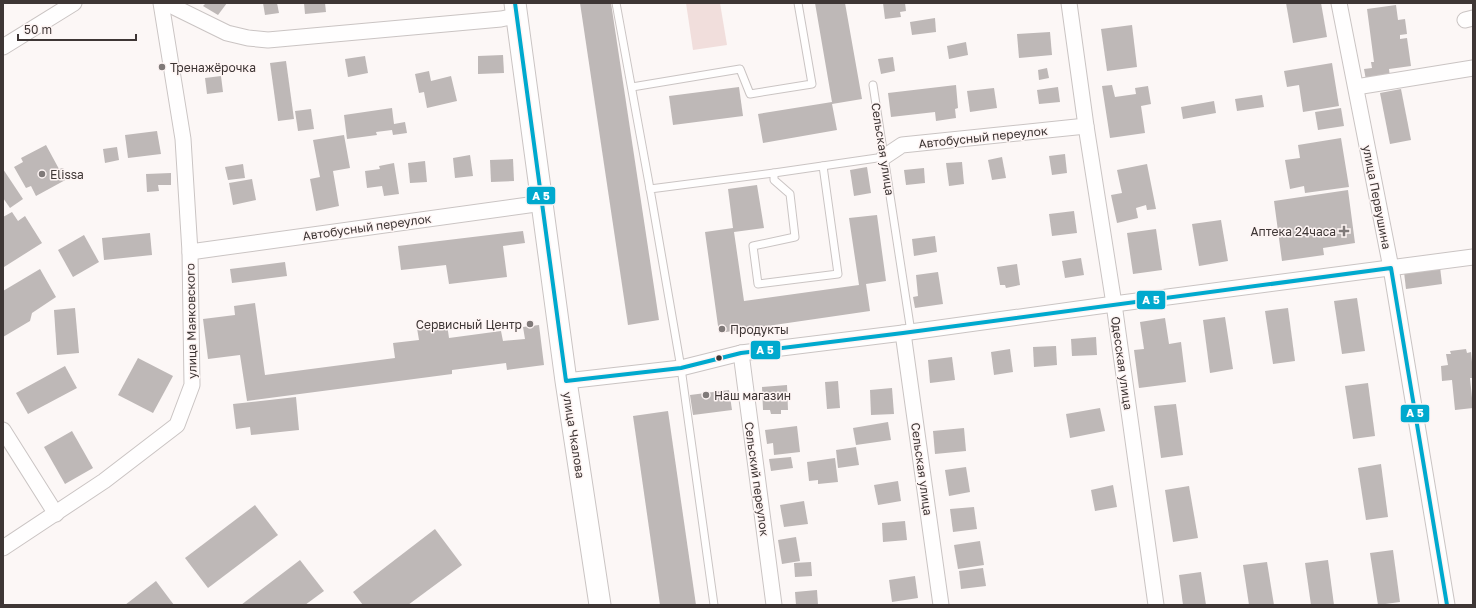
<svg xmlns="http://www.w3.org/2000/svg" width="1476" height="608" viewBox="0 0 1476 608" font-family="'Golos Text',sans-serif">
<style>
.green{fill:#f1dedc}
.building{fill:#beb8b7}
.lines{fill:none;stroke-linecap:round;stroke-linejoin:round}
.service-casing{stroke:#cac4c3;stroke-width:9}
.minor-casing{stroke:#cac4c3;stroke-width:17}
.secondary-casing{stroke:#cac4c3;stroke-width:23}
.service{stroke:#fffefe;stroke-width:7}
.minor{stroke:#fffefe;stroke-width:15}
.secondary{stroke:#fffefe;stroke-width:21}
.bus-1-casing{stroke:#fef5f4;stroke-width:7}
.bus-1{stroke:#00a9ce;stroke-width:4}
.poi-dot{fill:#807a79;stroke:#fef5f4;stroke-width:1.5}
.bus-dot{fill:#3e3635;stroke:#fef5f4;stroke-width:1.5}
.labels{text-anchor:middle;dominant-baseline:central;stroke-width:3;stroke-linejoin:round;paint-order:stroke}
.poi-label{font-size:12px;fill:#3e3635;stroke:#fef5f4;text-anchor:start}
.street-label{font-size:12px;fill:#3e3635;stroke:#fef5f4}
.line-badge{stroke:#fef5f4;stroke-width:1.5}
.badge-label{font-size:11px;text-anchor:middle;font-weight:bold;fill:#fff}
</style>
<rect width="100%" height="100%" fill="#fcf7f6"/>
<polygon class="green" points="686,3 720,3 727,45 693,50"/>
<g class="building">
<polygon points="206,3 227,3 218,15 203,6"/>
<polygon points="263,3 277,3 279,13 265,15"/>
<polygon points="304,3 325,3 326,12 305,14"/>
<polygon points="580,3 611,3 659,320 628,325"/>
<polygon points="815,3 845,3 862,99 832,104 837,130 763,143 758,114 832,102"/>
<polygon points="883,3 905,3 906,11 900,12 901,17 885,19"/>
<polygon points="1286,3 1321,3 1327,37 1293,43"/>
<polygon points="1396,5 1398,20 1405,19 1407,34 1400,35 1400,39 1407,38 1411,66 1389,69 1390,77 1366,80 1364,69 1372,68 1371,62 1374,62 1367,9"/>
<polygon points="935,18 936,32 912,35 910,22"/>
<polygon points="1132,25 1137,67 1107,71 1101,29"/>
<polygon points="1050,32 1052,55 1019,58 1017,34"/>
<polygon points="966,42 968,55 949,59 947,46"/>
<polygon points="503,55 504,73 478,74 478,56"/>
<polygon points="365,56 368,73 348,77 345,59"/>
<polygon points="893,57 895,71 881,74 878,59"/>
<polygon points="286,61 294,119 278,121 270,63"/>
<polygon points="1332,63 1339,106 1303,112 1299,85 1287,87 1284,71"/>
<polygon points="1047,68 1049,78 1039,80 1038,70"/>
<polygon points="429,71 431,81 451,76 457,101 427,108 424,92 419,93 415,74"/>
<polygon points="221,76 223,92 207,94 205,78"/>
<polygon points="956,85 958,108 955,109 956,118 936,121 935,112 891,117 888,93"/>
<polygon points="1112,85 1115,97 1136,94 1135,88 1148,86 1151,104 1141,106 1145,133 1110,138 1102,86"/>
<polygon points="739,87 743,116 673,125 669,96"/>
<polygon points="1058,87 1060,102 1039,104 1037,90"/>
<polygon points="994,88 997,108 970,112 967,91"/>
<polygon points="1401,89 1411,140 1390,144 1380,93"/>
<polygon points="1262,95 1264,107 1237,111 1235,99"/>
<polygon points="1214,101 1216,113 1183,119 1181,107"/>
<polygon points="392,108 394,124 405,122 407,133 393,135 392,130 376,132 377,135 347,139 344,115"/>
<polygon points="1341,108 1344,126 1318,130 1315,112"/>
<polygon points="311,109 314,129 298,131 295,111"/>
<polygon points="157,131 161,154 128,158 125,135"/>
<polygon points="344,135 350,168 333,171 339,206 316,211 310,179 320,177 313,140"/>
<polygon points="1341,138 1349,187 1305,193 1304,186 1290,189 1285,160 1300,158 1298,145"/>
<polygon points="46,145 59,169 63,168 69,178 36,196 31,186 26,188 14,167 23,162 21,158"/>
<polygon points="117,147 119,160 105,163 103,149"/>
<polygon points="1065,154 1067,173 1052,175 1049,156"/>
<polygon points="470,155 473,176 455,178 453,158"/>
<polygon points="1002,157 1006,178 992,180 988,160"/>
<polygon points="513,159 514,181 491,182 490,160"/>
<polygon points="425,161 427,182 410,183 408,163"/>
<polygon points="962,162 964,184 949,186 946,163"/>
<polygon points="394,163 399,194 384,196 382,186 367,188 365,171 380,169 379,166"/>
<polygon points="243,164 245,178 228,180 225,167"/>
<polygon points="1147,164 1156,209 1147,210 1146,205 1136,208 1138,218 1117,223 1111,195 1122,193 1117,170"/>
<polygon points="867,167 871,193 854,196 850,170"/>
<polygon points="924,168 925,183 906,185 904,170"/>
<polygon points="3,169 23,199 10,208 3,198"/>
<polygon points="171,173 171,185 158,185 159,191 147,192 146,174"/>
<polygon points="252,179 256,200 233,205 229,183"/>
<polygon points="757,185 764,228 734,232 744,301 859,285 849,218 877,215 886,281 866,284 870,311 719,333 705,232 733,228 728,189"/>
<polygon points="1348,190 1355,243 1323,248 1324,255 1282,261 1274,201"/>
<polygon points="1074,211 1077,233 1052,236 1049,214"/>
<polygon points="12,212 18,221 25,216 42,243 4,267 3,265 3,217"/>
<polygon points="1221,220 1228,261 1199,266 1192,224"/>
<polygon points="1156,229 1162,270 1133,274 1127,233"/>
<polygon points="523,231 525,243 503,246 507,277 449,284 446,265 401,270 398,246"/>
<polygon points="150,233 152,255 104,260 102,238"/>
<polygon points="84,235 99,262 73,277 58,250"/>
<polygon points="935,236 937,252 914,256 912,239"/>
<polygon points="1081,258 1084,275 1065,278 1062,261"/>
<polygon points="285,262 287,276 232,283 230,269"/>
<polygon points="1017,264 1020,285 1006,288 1005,285 1000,285 997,267"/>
<polygon points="1440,267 1442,284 1406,289 1404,272"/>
<polygon points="40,269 56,297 32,313 30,321 3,337 3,291"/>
<polygon points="938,272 943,304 915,308 913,297 918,296 916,275"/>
<polygon points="1357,298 1365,351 1342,354 1334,301"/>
<polygon points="255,303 265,375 395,358 393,343 419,340 417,328 447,324 449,338 501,331 503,341 525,339 523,327 539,325 544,365 507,370 506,363 452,370 452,374 247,401 240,355 208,359 203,319 235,315 234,306"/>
<polygon points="75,308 79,353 57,355 54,310"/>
<polygon points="1288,308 1295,361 1273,364 1265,311"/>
<polygon points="1225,317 1233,369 1210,373 1203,320"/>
<polygon points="1165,318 1169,344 1181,342 1186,382 1139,388 1134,350 1144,349 1140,322"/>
<polygon points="1096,337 1097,355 1072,356 1071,339"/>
<polygon points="1056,346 1057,365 1034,367 1033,347"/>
<polygon points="1010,349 1013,372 994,375 991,352"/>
<polygon points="1466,349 1467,353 1471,352 1472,362 1473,362 1473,378 1470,378 1473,408 1455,410 1452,380 1442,381 1441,366 1448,365 1446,354 1451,354 1450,351"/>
<polygon points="952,357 955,380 930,383 928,360"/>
<polygon points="138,358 173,376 153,413 118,395"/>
<polygon points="65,366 77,388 28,414 16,393"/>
<polygon points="838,381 840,408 827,409 825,382"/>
<polygon points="1368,383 1375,436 1353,439 1345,386"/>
<polygon points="787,385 788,410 781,410 781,414 771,414 770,410 763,410 762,387"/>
<polygon points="892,388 894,414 871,415 870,390"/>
<polygon points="729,390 732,410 693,415 690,395"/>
<polygon points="296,397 299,430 251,435 250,427 236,429 233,404"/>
<polygon points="1176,404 1183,455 1161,458 1154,406"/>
<polygon points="1100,408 1105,431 1070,438 1066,414"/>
<polygon points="668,411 696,605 660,605 633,416"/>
<polygon points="888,422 891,440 856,445 853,428"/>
<polygon points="797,426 800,452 774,455 773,443 767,444 765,430"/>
<polygon points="964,428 966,451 935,454 933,431"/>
<polygon points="72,431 93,468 65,484 44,447"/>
<polygon points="856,447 859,465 838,468 836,450"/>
<polygon points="791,457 793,468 771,471 769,459"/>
<polygon points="835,458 838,482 818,484 818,480 809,481 807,462"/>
<polygon points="1381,464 1388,517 1366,520 1358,468"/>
<polygon points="966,467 970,492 949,496 945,470"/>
<polygon points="898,481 901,501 878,505 874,485"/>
<polygon points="1113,485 1117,507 1095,511 1091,490"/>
<polygon points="1189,486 1198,538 1173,542 1165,490"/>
<polygon points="804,501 808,524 784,527 780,505"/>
<polygon points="255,505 278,535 208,588 185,558"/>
<polygon points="974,507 977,529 953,532 950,509"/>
<polygon points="905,521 907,540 883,542 882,523"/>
<polygon points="435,529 462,565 408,605 363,605 353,592"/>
<polygon points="796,537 800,561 782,564 778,540"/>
<polygon points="980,541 984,565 958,569 954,545"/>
<polygon points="1393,550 1400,602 1378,605 1370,553"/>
<polygon points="300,560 324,591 305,605 241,605"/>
<polygon points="1328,560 1334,605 1311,605 1305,563"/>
<polygon points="811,562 812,576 795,577 794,563"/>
<polygon points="1267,562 1274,605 1249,605 1243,565"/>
<polygon points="983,568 986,586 961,589 959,571"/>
<polygon points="1201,572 1206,605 1183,605 1179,575"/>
<polygon points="915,576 918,598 892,602 889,580"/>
<polygon points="156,581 174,605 125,605"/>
<polygon points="817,590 818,605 796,605 795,592"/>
</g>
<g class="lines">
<g class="service-casing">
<g id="service">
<polyline points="616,3 650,189"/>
<polyline points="873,85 911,332"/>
<polyline points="632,87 740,69 750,94 812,84 798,3"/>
<polyline points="774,173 774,180 790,194 795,237 753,246 758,284 838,274 823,166"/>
<polyline points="714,605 681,368 650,189 774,173 884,157"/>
</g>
</g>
<g class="minor-casing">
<g id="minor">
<polyline points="166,3 227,33 248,38 268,40 501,19 516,16"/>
<polyline points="1069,3 1086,126 1114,304 1156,605"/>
<polyline points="1339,3 1391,268 1447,605"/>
<polyline points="1465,20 1473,18"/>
<polyline points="3,47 74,3"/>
<polyline points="1356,87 1473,68"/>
<polyline points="884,157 902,145 1086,126"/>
<polyline points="190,252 543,203"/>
<polyline points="903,333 941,605"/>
<polyline points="741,353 774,605"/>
<polyline points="566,381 681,368 741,353 903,333 1114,304 1473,257"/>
<polyline points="3,430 56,514"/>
<polyline points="3,548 104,481 177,425 192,385 190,252 183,139 161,3"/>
</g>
</g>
<g class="secondary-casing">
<polyline id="secondary" points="515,3 566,381 600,605"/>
</g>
<use href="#service" class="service"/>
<use href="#minor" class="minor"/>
<use href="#secondary" class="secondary"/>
<g class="bus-1-casing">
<polyline id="bus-1" points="515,3 566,381 681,368 741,353 903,333 1391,268 1447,605"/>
</g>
<use href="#bus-1" class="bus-1"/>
</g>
<g class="poi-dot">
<circle cx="162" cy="67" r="4"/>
<circle cx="42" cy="174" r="4"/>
<path d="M1342 225h4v4h4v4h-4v4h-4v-4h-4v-4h4z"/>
<circle cx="530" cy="324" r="4"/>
<circle cx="722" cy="329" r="4"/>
<circle cx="706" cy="395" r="4"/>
</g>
<circle class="bus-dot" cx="719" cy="358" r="3.5"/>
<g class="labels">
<g class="poi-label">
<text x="170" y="67">Тренажёрочка</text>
<text x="50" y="174">Elissa</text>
<text x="1336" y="231" text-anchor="end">Аптека 24часа</text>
<text x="522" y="324" text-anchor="end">Сервисный Центр</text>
<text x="730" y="329">Продукты</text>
<text x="714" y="395">Наш магазин</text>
</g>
<g class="street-label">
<text transform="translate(983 137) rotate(-6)">Автобусный переулок</text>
<text transform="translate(883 149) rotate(81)">Сельская улица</text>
<text transform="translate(1377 197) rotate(79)">улица Первушина</text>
<text transform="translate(367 227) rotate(-8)">Автобусный переулок</text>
<text transform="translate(191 321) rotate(-91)">улица Маяковского</text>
<text transform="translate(1122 363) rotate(82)">Одесская улица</text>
<text transform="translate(574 435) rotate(81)">улица Чкалова</text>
<text transform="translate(922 469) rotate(82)">Сельская улица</text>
<text transform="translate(757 479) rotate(82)">Сельский переулок</text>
</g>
</g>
<g class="line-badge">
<rect x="526" y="186" width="30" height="19" rx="4" fill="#00a9ce"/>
<rect x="1136" y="290" width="30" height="20" rx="4" fill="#00a9ce"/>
<rect x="750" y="340" width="31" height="20" rx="4" fill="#00a9ce"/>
<rect x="1400" y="404" width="30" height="19" rx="4" fill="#00a9ce"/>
</g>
<g class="badge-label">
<text x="541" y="200">A 5</text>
<text x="1151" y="304">A 5</text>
<text x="765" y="354">A 5</text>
<text x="1415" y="417">A 5</text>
</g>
<rect width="1476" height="608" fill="none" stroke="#3e3635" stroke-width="8"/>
<path d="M18 34v6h118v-6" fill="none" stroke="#3e3635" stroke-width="2"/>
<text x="24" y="34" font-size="12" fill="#3e3635" stroke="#fef5f4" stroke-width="3" paint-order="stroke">50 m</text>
</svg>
